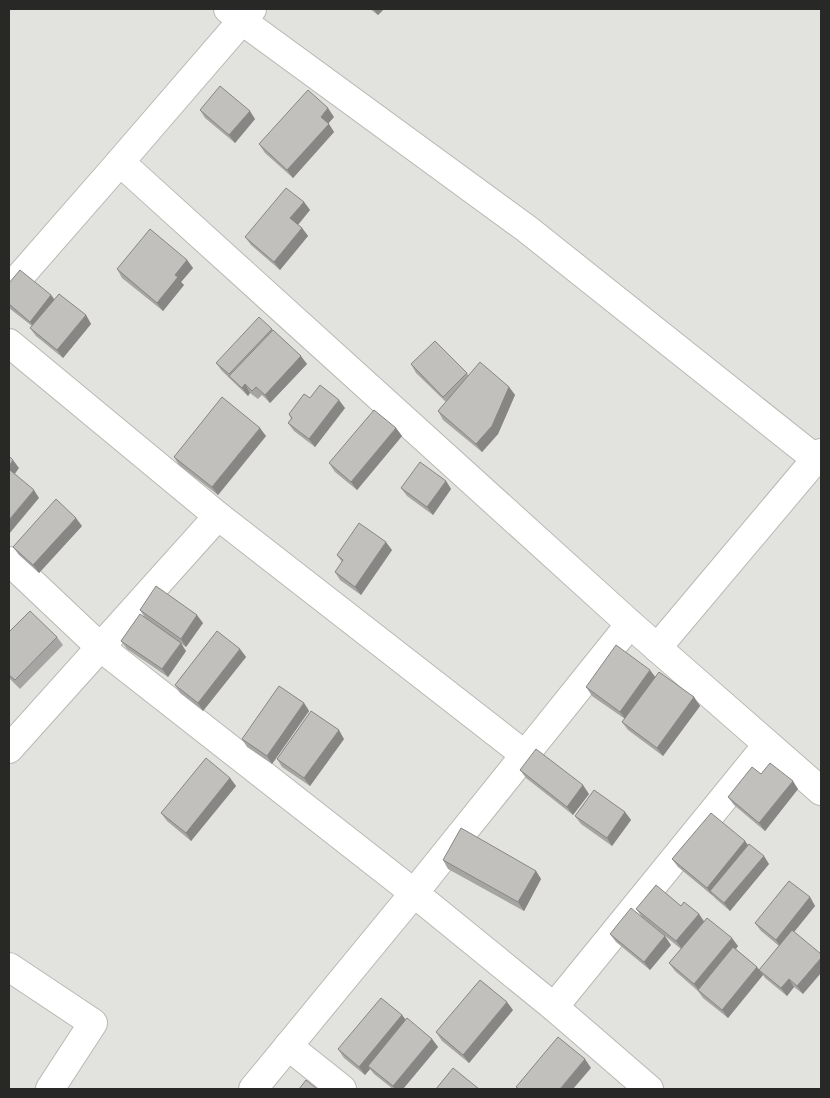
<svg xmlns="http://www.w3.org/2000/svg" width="830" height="1098" viewBox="0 0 830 1098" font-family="Lato,sans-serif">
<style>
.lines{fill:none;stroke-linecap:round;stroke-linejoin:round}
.minor-casing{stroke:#b9b8b5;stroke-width:30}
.minor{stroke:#fff;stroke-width:28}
.wall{fill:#a6a5a3}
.shaded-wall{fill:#878684}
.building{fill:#c1c0bd;stroke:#878684}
</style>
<rect width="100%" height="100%" fill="#e2e2de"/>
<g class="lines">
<g class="minor-casing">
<g id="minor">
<polyline points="228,9 241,20 527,229 816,459"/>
<polyline points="252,9 120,162 630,624 821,791"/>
<polyline points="9,289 120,162"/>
<polyline points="9,343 218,516 525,755"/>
<polyline points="9,561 100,647 414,893 554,1007 649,1089"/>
<polyline points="657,648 821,453"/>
<polyline points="9,749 218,516"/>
<polyline points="9,967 93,1023 50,1089"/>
<polyline points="554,1007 767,745"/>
<polyline points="288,1046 342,1089"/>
<polyline points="253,1089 414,893 630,624"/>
</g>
</g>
<use href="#minor" class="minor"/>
</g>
<g class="wall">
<polygon points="370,9 384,9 378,15"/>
<polygon points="200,110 255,119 235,143 205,118"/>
<polygon points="334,117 328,123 334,132 293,178 265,153 259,144"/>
<polygon points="304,202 310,210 298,225 302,228 308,236 280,270 251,245 245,237"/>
<polygon points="187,260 193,268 181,282 184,285 163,311 122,278 117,269"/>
<polygon points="9,283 51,295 54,299 86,315 91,324 63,358 36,336 30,328 32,326 9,308"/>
<polygon points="272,329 307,364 270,403 262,395 258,399 250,393 248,396 222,371 216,363"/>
<polygon points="411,364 467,373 468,375 509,387 515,395 498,434 482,452 443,420 438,411 446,402 416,373"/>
<polygon points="310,398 345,408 315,447 294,431 288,423 291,419 289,414"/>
<polygon points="396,428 402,436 357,490 335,472 329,463"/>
<polygon points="266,436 218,495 179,465 174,457"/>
<polygon points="446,481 451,489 433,515 407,496 401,488"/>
<polygon points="82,526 39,573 19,555 13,547"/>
<polygon points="392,550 361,595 340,580 335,572 342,562 337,555"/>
<polygon points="140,610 203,623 186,647 145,618"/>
<polygon points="9,632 57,637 63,645 20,689 9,678"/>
<polygon points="121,641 186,651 168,677 127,649"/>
<polygon points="240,649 246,657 203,711 180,693 175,685"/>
<polygon points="655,677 694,697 700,706 663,756 628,730 622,722 625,719 592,696 586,687"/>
<polygon points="304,703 309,711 272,764 247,747 242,739"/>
<polygon points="344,739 310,786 282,767 277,759"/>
<polygon points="520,770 589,794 573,815 526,778"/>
<polygon points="761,774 798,789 765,831 734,805 728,797"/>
<polygon points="230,778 236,786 191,841 167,821 161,813"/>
<polygon points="625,812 631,820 612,846 581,824 575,816"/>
<polygon points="745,841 748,845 769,864 730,911 716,899 713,896 678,867 672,859"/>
<polygon points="443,860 536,871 541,879 524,911 448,869"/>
<polygon points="810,897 815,906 794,932 803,994 794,987 787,996 765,978 763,975 728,1018 703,998 698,991 675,971 669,963 681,949 642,917 636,909 681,906 699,914 704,921 738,946 736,949 757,967 759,970 779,946 761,931 755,923"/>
<polygon points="610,934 671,945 650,970 616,942"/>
<polygon points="513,1010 469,1063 442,1041 436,1032"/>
<polygon points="402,1015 406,1020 432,1039 438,1047 403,1089 393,1089 374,1074 370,1069 365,1075 344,1058 338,1049"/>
</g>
<g class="shaded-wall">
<polygon points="373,9 384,9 378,15"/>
<polygon points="328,108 334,117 327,125 321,117"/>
<polygon points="250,111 255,119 235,143 229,135"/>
<polygon points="329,124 334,132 293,178 287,170"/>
<polygon points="304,202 310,210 296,227 290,218"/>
<polygon points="302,228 308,236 280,270 274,262"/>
<polygon points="187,260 193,268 181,282 184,285 163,311 157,303 175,275"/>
<polygon points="51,295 57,303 36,330 30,322"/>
<polygon points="86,315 91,324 63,358 57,350"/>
<polygon points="301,356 307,364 270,403 265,395"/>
<polygon points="245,384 250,393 248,396 242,388"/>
<polygon points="509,387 515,395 498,434 482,452 476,444"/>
<polygon points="339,400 345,408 315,447 309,439"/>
<polygon points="260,428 266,436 218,495 212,487"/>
<polygon points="396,428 402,436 357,490 351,482"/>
<polygon points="13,460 19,468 9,482 9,466"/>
<polygon points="446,481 451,489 433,515 427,507"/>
<polygon points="34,490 39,498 9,534 9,520"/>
<polygon points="76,518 82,526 39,573 33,565"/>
<polygon points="386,542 392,550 361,595 355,587"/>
<polygon points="197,615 203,623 186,647 181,639"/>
<polygon points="181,643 186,651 168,677 162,669"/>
<polygon points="240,649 246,657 203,711 198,703"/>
<polygon points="650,670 656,678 626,720 620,712"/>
<polygon points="694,697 700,706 663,756 657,748"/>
<polygon points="304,703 309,711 272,764 267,756"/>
<polygon points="339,730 344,739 310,786 304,778"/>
<polygon points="230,778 236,786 191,841 186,833"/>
<polygon points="793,781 798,789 765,831 759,823"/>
<polygon points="583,785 589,794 573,815 567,807"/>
<polygon points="625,812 631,820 612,846 607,838"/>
<polygon points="745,841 751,850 710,891 713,896 707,888"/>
<polygon points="764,856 769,864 730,911 724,903"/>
<polygon points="536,871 541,879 524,911 518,902"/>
<polygon points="810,897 815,906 781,948 776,940"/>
<polygon points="699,914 704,922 682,949 676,941"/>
<polygon points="665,936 671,945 650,970 644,962"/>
<polygon points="732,938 738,946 700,992 694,984"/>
<polygon points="821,958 821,973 803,994 797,986"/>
<polygon points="757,967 763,975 728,1018 722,1010"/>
<polygon points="789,979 794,987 787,996 781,988"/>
<polygon points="507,1002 513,1010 469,1063 463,1055"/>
<polygon points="402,1015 408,1023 368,1066 370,1069 365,1075 359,1067"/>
<polygon points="432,1039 438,1047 403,1089 395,1089 393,1086"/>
<polygon points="585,1059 591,1068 573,1089 560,1089"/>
</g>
<g class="building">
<polygon points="220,86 250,111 229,135 200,110"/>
<polygon points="308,90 328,108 321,117 329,124 287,170 259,144"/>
<polygon points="286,188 304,202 290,218 302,228 274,262 245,237"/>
<polygon points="150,229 187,260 175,275 178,277 157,303 117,269"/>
<polygon points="20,270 51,295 30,322 9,304 9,283"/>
<polygon points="59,294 86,315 57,350 30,328"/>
<polygon points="259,317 272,329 229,374 216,363"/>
<polygon points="273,330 301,356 265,395 256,387 252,391 245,384 242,388 229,376"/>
<polygon points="435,341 467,373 443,397 411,364"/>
<polygon points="480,362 509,387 492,426 476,444 438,411"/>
<polygon points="320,385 339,400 309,439 288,423 292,418 289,414 304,394 310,398"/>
<polygon points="222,397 260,428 212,487 174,457"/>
<polygon points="374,410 396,428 351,482 329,463"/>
<polygon points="9,456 13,460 9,466"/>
<polygon points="420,462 446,481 427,507 401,488"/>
<polygon points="10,470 34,490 9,520 9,472"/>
<polygon points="56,499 76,518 33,565 13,547"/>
<polygon points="359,523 386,542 355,587 335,572 343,560 337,555"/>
<polygon points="156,586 197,615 181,639 140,610"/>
<polygon points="30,611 57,637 15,680 9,675 9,632"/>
<polygon points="140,614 181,643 162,669 121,641"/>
<polygon points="217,631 240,649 198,703 175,685"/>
<polygon points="616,645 650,670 620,712 586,687"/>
<polygon points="659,672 694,697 657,748 622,722"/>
<polygon points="279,686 304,703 267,756 242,739"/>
<polygon points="311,711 339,730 304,778 277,759"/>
<polygon points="536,749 583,785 567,807 520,770"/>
<polygon points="206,758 230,778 186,833 161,813"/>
<polygon points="770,763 793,781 759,823 728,797 752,767 761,774"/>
<polygon points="594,790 625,812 607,838 575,816"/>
<polygon points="711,813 745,841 707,888 672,859"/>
<polygon points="461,828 536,871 518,902 443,860"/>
<polygon points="749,844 764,856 724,903 710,891"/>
<polygon points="789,881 810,897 776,940 755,923"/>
<polygon points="656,885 681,906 684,902 699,914 676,941 636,909"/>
<polygon points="631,908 665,936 644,962 610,934"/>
<polygon points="707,918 732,938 694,984 669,963"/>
<polygon points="792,930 821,954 821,958 797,986 789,979 781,988 759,970"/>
<polygon points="733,947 757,967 722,1010 698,990"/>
<polygon points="480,980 507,1002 463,1055 436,1032"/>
<polygon points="381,998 402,1015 359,1067 338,1049"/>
<polygon points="407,1018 432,1039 393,1086 368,1066"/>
<polygon points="558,1037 585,1059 560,1089 519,1089 516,1087"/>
<polygon points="453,1068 479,1089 436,1089"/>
<polygon points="306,1080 317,1089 299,1089"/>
</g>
<rect width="830" height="1098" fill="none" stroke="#282827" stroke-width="20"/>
</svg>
